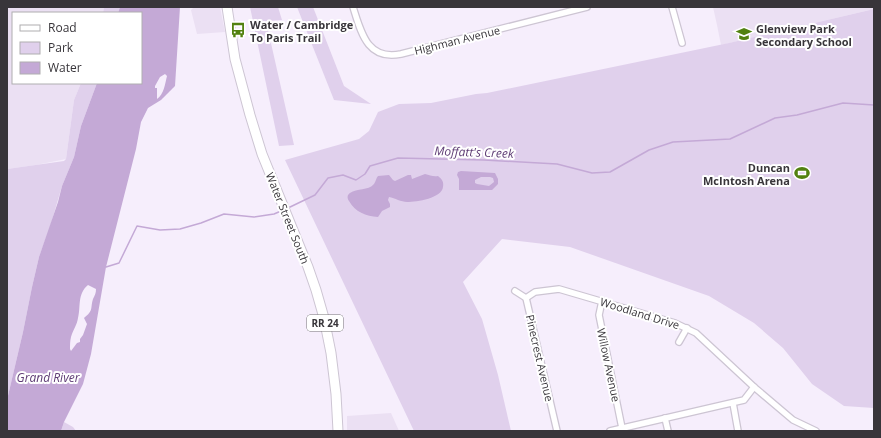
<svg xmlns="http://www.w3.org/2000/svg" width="881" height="438" viewBox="0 0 881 438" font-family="'Open Sans',sans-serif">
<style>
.built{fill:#ebe0f3}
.green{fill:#e0d0ec}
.water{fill:#c4a9d6;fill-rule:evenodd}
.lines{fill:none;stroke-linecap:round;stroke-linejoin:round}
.stream{stroke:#c4a9d6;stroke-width:1.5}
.minor-casing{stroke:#cdc5d3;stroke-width:8}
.primary-casing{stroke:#cdc5d3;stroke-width:11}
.minor{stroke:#fff;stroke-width:5.5}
.primary{stroke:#fff;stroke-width:9}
.labels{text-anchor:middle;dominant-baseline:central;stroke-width:4;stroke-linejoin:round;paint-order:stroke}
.shield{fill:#fff;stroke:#747275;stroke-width:1}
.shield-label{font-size:10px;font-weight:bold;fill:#38353a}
.poi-label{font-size:11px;font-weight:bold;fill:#38353a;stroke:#fff;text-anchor:start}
.street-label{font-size:11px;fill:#38353a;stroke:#fff}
.water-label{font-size:12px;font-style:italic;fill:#5e3c74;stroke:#fff}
</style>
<rect width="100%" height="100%" fill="#f6eefc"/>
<g class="built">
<polygon points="7,7 104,7 103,13 13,13 13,83 81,83 74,100 66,159 36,165 7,169"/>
<polygon points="194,7 220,7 225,32 197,34 191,10"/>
<polygon points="713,7 874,7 874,9 721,45 717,25"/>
<polygon points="391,413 399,431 347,431 347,416"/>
</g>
<g class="green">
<polygon points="104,7 120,7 118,13 103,13"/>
<polygon points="250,7 278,7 282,20 266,21 294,145 279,146"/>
<polygon points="297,7 313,7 344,86 371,104 334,100"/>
<polygon points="874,9 874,408 844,406 812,384 783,348 754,323 709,296 570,247 502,239 463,282 482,319 498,375 511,431 414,431 285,160 359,139 369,131 378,112 399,104 431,103 476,94 487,93 729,43"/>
<polygon points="81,83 97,83 81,126 74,157 62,186 50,227 39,257 32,287 23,332 7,400 7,169 64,161 66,159 74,100"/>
<polygon points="64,422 73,427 76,431 61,431"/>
</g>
<g class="water">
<path d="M120,7H180L175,86L161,100L148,108L141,122L136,149L106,267L91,354L83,384L64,422L61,431H7V400L23,332L32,287L39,257L58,202L62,186L74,157L81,126L97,83H141V13H118ZM165,74L167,76C165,84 164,94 157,99V88H155V86L160,77ZM88,285L96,289C96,293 95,295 93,299C90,309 94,310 84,318L87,324L83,335L80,339V342L77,343L71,351L70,349C70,345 70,341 71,337C73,330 77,325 78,318C81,307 77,294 88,285Z"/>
<path d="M461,171L495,173L498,179V184L492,190H459V179L457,175L458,172ZM481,177H490L493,178L494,182L489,186L477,184L475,183V180Z"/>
<path d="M425,174C430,175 433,177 438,176C442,179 444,182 443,187C442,198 417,202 407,202C401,202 395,198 389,197L388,200L390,204V207L382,211L378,217C366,216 355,212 349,201C347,198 347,195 350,193C357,188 368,191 374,184C376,181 376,178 378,176L389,175L393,180L395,181L408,175H411L412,179Z"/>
</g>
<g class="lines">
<g class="stream">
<polyline points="288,208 315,195 328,178 343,175 356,180 365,174 370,166 398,158 484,160 557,164 592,173 610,172 649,150 673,142 730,139 775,118 797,115 843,103 874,105"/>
<polyline points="106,267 119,263 137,226 160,230 180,229 201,223 224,214 254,217 274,214 281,211"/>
</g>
<g class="minor-casing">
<g id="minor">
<path d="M353,7C361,32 367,61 401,54L587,7"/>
<polyline points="672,7 682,43"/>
<polyline points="515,291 526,298 557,431"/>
<polyline points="526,298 535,292 559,289 675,323 696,333 754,387 793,420 816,431"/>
<polyline points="602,301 599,315 622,428"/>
<polyline points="679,342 687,328"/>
<polyline points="733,403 738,431"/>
<polyline points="665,418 668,431"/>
<polyline points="610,431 744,400 754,387"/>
</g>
</g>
<g class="primary-casing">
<polyline id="primary" points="227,7 235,59 250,115 262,154 308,267 316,290 324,318 331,353 336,394 338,431"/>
</g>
<use href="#minor" class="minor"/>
<use href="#primary" class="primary"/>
</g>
<defs>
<g id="bus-bare" transform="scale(1.2)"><path d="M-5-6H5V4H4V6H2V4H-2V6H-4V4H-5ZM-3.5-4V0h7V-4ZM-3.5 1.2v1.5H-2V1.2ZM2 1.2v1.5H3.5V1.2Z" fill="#528110" stroke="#fff" stroke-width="2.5" paint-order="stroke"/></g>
<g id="school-bare" transform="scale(1.2)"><path d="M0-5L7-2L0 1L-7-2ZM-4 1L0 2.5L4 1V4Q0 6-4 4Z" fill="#528110" stroke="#fff" stroke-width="2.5" paint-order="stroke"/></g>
<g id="stadium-bare" transform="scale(1.2)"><path d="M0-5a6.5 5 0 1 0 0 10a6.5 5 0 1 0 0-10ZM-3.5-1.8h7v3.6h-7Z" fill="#528110" stroke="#fff" stroke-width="2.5" paint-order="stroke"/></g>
</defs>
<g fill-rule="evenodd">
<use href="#bus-bare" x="238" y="30"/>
<use href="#school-bare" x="744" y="34"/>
<use href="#stadium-bare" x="802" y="173"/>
</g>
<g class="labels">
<rect class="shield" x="307" y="315" width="36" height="16" rx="3"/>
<g class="shield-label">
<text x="325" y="323">RR 24</text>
</g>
<g class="poi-label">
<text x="250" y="24">Water / Cambridge<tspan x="250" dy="13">To Paris Trail</tspan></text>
<text x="756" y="28">Glenview Park<tspan x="756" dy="13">Secondary School</tspan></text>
<text x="790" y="167" text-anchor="end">Duncan<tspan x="790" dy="13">McIntosh Arena</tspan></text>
</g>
<g class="street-label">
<text transform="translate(457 40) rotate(-14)">Highman Avenue</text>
<text transform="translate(288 218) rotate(68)">Water Street South</text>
<text transform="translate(640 313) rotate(17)">Woodland Drive</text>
<text transform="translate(540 358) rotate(77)">Pinecrest Avenue</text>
<text transform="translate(609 365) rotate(78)">Willow Avenue</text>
</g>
<g class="water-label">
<text transform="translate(474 152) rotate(2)">Moffatt's Creek</text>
<text x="48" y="377">Grand River</text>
</g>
</g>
<rect width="881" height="438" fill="none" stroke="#38353a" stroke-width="16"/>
<rect x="12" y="12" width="130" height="72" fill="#ffffff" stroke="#afaeb0"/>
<rect x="20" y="25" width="20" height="6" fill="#ffffff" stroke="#afaeb0"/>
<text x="48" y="32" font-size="12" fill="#38353a">Road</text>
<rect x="20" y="42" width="20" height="12" fill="#e0d0ec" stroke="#afaeb0"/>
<text x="48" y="52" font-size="12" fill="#38353a">Park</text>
<rect x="20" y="62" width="20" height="12" fill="#c4a9d6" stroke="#afaeb0"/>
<text x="48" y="72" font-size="12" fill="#38353a">Water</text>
</svg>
